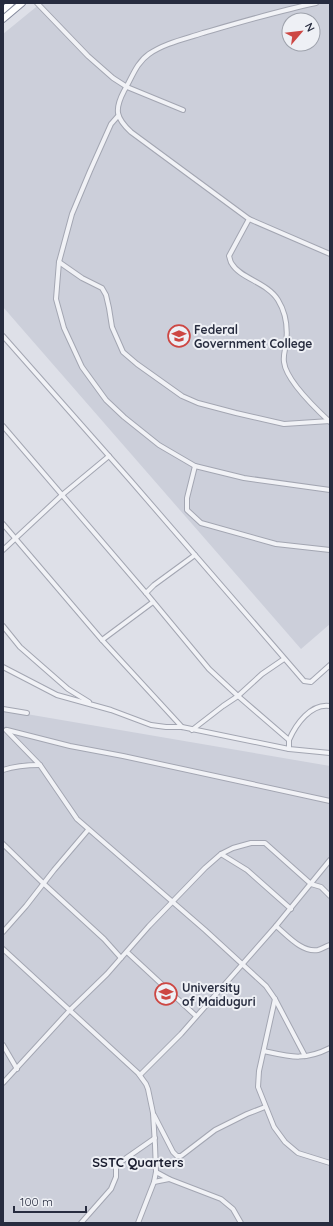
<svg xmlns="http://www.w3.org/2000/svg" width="333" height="1226" viewBox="0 0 333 1226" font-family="Quicksand,sans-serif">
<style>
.built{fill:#cccfda;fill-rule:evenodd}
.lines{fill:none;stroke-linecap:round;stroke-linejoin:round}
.minor-casing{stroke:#a3a6b2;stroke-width:6}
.trunk-casing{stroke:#868b9e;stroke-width:8}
.minor{stroke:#f1f2f6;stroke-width:4}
.trunk{stroke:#fff;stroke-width:6}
.labels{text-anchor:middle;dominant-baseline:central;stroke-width:4;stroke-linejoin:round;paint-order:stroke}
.poi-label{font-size:12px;font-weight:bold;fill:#272c3f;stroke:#eef0f5;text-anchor:start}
.neighbourhood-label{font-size:13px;font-weight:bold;fill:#1a1d2f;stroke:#eef0f5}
</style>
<rect width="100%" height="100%" fill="#dee0e8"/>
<g class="built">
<path d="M41,3H330V624L301,649L3,307V34ZM289,20H313V44H289Z"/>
<polygon points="3,710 330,766 330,1223 3,1223"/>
</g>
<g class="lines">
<g class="minor-casing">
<g id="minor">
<polyline points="37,3 88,56 113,78 127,87 183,110"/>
<path d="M316,3C278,11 241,22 203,33C185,39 165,43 149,54C136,63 132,78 124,91C114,110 116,118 131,132L249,219L330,254"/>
<polyline points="118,116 111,124 90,171 72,214 59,262 56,299 64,328 82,367 106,400 124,417 159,445 195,466 244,478 330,490"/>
<path d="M249,219L229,256C230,258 230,262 232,264C240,278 268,283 278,300C286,313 288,329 286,344C285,350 283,356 284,362C286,380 316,409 330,422"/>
<polyline points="59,262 82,278 102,288 106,295 109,308 112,327 123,352 137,364 182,396 198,403 236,413 284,424 330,421"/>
<polyline points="3,336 131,481 304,681 311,682 330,665"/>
<polyline points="3,426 146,593 209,669 238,696 289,740 289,749"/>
<polyline points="195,466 187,498 187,510 201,523 276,544 330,550"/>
<polyline points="3,524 102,640 182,727"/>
<polyline points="3,550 62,495 109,456"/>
<polyline points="146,593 154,585 195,555"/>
<polyline points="3,626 20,647 68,689 89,702"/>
<polyline points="102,640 153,602"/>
<polyline points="3,667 57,695 111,710 151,725 166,727 182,727 289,749 330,753"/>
<polyline points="3,709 27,713"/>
<polyline points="6,730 40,765 77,819 205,930 266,986 275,999 305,1056"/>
<polyline points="7,730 70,746 123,756 330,801"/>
<polyline points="192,730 223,706 238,696 262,674 284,659"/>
<path d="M289,740C296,724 311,703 330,706"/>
<path d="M3,770C15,766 27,765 40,765"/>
<polyline points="3,844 43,883 104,939 121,958"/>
<polyline points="221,854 247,870 291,909"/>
<path d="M276,926C287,935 302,953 318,950C322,949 326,946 330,945"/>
<polyline points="3,932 26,906 54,870 88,830"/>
<polyline points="3,949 138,1073 146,1084 148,1089 153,1113 155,1145 156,1172 154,1182 138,1223"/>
<polyline points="127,952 196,1016"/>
<polyline points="275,999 259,1071 258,1087 274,1127 285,1142 298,1153 330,1163"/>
<polyline points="3,1045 17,1069"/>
<path d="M264,1051C291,1057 304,1061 330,1048"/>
<polyline points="140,1075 181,1034 276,926 330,860"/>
<polyline points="3,1083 70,1010 107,974 149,926 205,868 221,854 233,848 251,843 265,843 311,884 321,887 330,896"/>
<polyline points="154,1115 173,1152 177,1156 181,1156 215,1130 247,1114 265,1107"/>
<polyline points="156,1172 169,1179 221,1199 233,1209 241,1223"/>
<polyline points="154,1182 169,1179"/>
<polyline points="81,1223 111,1189 116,1177 116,1168 117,1166 122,1161 155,1138"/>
</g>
</g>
<g class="trunk-casing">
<g id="trunk">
<polyline points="3,10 11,3"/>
<polyline points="3,19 22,3"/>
</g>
</g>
<use href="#minor" class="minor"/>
<use href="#trunk" class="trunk"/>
</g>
<defs>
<g id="school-ring" transform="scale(1.15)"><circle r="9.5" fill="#eef0f5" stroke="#cd4743" stroke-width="1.5"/><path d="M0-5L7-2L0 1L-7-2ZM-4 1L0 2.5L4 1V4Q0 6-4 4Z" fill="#cd4743"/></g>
<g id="university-ring" transform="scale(1.15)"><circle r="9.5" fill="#eef0f5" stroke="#cd4743" stroke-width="1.5"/><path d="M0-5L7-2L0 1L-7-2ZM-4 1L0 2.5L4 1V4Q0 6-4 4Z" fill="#cd4743"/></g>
</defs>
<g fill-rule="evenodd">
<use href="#school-ring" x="179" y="336"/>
<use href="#university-ring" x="166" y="994"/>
</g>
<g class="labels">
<g class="poi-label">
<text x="194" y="329">Federal<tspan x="194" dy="14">Government College</tspan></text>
<text x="182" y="987">University<tspan x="182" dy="14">of Maiduguri</tspan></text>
</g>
<g class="neighbourhood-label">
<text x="138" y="1162">SSTC Quarters</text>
</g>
</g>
<rect width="333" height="1226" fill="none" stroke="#272c3f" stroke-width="8"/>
<g transform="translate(301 32) rotate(62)"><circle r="19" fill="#eef0f5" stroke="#9ea2ac"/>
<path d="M0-3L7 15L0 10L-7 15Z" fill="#cd4743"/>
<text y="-6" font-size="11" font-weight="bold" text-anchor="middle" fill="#272c3f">N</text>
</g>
<path d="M14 1206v6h72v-6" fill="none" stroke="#272c3f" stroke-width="2"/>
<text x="20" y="1206" font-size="12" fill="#272c3f" stroke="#eef0f5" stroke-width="3" paint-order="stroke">100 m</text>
</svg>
